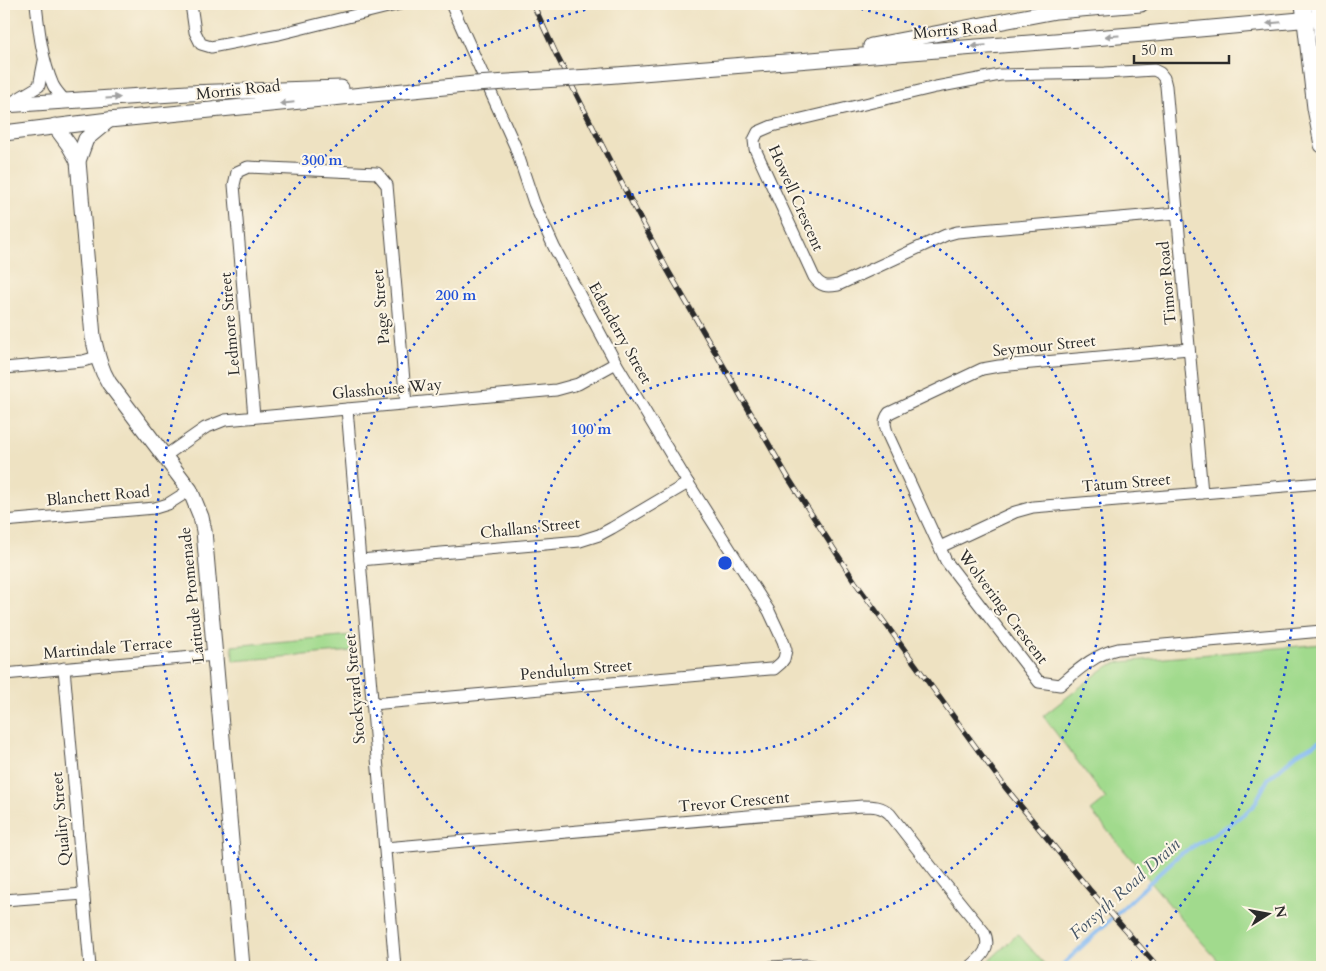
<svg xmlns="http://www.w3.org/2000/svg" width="1326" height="971" viewBox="0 0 1326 971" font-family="Cardo,serif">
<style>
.green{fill:#a1da8d;stroke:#66825c}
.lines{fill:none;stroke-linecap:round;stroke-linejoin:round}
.stream{stroke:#85bbf4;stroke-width:4}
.street-casing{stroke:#484642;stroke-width:13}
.secondary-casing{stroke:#484642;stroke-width:17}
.street{stroke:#fff;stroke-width:11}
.secondary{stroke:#fff;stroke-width:15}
.rail-casing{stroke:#2b2b2b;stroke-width:5.5}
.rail{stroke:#fcf5e5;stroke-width:4;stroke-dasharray:11;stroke-linecap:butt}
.secondary-bridge-casing{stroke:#484642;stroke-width:17;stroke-linecap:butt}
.secondary-bridge{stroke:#fff;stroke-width:15}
.oneway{fill:#a0a0a0}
.ring{fill:none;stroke:#1d4ed8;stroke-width:2.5;stroke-dasharray:2.5 5}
.labels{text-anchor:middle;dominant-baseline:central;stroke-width:4;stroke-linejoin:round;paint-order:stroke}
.street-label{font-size:16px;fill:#2b2b2b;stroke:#fcf5e5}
.water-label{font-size:18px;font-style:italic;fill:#465667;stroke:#fcf5e5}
.centre{fill:#1d4ed8;stroke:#fcf5e5;stroke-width:2.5}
.ring-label{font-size:15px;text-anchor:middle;font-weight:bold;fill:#1d4ed8;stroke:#fcf5e5;stroke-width:4;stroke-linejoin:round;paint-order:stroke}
</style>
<rect width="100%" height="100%" fill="#fcf5e5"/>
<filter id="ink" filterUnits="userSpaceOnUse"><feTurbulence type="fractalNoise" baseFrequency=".02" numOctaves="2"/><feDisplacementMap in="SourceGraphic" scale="10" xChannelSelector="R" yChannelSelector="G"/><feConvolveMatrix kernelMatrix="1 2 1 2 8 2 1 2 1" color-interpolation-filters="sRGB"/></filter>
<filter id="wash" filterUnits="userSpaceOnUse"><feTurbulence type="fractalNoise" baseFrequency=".0096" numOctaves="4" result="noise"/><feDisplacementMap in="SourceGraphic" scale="20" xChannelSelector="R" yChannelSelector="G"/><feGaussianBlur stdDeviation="1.12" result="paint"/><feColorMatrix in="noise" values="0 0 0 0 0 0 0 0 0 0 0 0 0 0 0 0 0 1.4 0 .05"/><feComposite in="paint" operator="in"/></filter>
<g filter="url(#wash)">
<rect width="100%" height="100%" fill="#eee2c2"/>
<g class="green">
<polygon points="352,635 353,651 233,661 232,646"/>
<polygon points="1322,644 1322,967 1224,967 1190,929 1091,811 1106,799 1043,716 1102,670 1111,665 1121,662"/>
<polygon points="1018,934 1047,967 982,967"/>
</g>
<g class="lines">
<polyline class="stream" points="1060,967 1179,855 1229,825 1253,807 1268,779 1297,754 1322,740"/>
</g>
</g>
<g filter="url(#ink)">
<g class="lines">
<g class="street-casing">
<g id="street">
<path d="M36,4C39,31 42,60 53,85C56,91 61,96 65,101"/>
<polyline points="191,4 195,32 201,44 211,47 279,34 400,4"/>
<polyline points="9,104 39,86 44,61"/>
<path d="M1177,213L957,232L946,235L838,285C827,287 821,287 814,277L755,149L754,140L758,132L772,126L936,87L1000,75L1105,73L1154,70L1160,73L1164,78L1166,86L1202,493"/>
<path d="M1189,349L999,366L982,369L889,413C883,421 885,426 888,435L946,561L1039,682L1060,685C1078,670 1095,654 1118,649L1322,631"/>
<polyline points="4,368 83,361 97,357"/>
<polyline points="347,409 395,967"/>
<polyline points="254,417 234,185 237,172 248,167 377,173 387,185 406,404"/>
<polyline points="165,456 205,428 225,420 556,390 578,384 616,363"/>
<polyline points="4,521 155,508 168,504 190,490"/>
<polyline points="940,547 1015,512 1033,507 1322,483"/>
<polyline points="360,560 580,541 599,535 612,528 688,483"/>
<polyline points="64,668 90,967"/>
<polyline points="4,674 215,655"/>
<polyline points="372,704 770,669 774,669 781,663 784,659 786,650 783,641 769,611 688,483 616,363 554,247 534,203 515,146 451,4"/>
<path d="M385,848L862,806C873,806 882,806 890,814L936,873L984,932C992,948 982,957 970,967"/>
<polyline points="4,900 84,894"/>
<polyline points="771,967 806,965 819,967"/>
</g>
</g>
<g class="secondary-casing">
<g id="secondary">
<polyline points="1303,4 1315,108 1322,145"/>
<polyline points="1318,4 1322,37"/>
<polyline points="871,46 1056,11 1141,4"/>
<polyline points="591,77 1144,34 1322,18"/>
<polyline points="4,105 188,93 341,88"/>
<path d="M109,120L86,139L78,161L93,337C97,354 100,368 109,383L190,490L201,517L204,531L242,967"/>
<polyline points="55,126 69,145 78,161"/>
<polyline points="4,133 109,120 475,84"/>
</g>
</g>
<use href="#street" class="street"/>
<use href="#secondary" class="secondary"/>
<g class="rail-casing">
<polyline id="rail" points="533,4 557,56 611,163 667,269 789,479 855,582 1005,787 1089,889 1158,967"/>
</g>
<use href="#rail" class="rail"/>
<g class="secondary-bridge-casing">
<polyline id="secondary-bridge" points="475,84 591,77"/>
</g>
<use href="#secondary-bridge" class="secondary-bridge"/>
</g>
<defs><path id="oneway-solid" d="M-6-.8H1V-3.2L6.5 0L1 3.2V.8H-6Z" transform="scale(1.25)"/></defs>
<g class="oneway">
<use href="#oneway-solid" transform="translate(1274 23) rotate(175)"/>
<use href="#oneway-solid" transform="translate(1112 36) rotate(176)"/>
<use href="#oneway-solid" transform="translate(979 46) rotate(175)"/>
<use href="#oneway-solid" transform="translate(113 98) rotate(-4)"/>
<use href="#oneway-solid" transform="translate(287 103) rotate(174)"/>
</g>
</g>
<g class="ring">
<circle cx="725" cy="563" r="190"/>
<circle cx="725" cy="563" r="380"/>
<path d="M322 966A570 570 0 0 1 611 4M839 4A570 570 0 0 1 1128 966"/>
</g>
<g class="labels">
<g class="street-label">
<text transform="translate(955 30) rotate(-5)">Morris Road</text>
<text transform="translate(238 90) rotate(-6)">Morris Road</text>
<text transform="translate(796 198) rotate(66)">Howell Crescent</text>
<text transform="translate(1167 283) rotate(-95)">Timor Road</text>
<text transform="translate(381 307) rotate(-95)">Page Street</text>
<text transform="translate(230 324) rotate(-95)">Ledmore Street</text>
<text transform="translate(620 333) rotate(61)">Edenderry Street</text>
<text transform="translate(1044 346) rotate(-6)">Seymour Street</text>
<text transform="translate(387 389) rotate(-5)">Glasshouse Way</text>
<text transform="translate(1126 483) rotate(-5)">Tatum Street</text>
<text transform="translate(98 496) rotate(-5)">Blanchett Road</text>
<text transform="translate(530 528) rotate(-6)">Challans Street</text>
<text transform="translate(192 595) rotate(-96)">Latitude Promenade</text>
<text transform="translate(1003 607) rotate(53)">Wolvering Crescent</text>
<text transform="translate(108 648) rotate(-5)">Martindale Terrace</text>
<text transform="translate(576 670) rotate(-5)">Pendulum Street</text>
<text transform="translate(355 689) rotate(-95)">Stockyard Street</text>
<text transform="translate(734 802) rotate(-5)">Trevor Crescent</text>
<text transform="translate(61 819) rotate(-95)">Quality Street</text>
</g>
<g class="water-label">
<text transform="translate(1125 889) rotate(-42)">Forsyth Road Drain</text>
</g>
</g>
<circle cx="725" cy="563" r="8" class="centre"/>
<g class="ring-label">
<text x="322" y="165">300 m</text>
<text x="456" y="300">200 m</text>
<text x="591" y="434">100 m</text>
</g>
<rect width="1326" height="971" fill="none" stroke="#fcf5e5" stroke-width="20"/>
<g transform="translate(1268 914) rotate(79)" stroke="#fcf5e5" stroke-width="4" paint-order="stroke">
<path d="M0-4L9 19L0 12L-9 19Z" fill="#2b2b2b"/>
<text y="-8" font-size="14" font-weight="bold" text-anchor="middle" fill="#2b2b2b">N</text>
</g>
<path d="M1134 55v8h95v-8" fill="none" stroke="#2b2b2b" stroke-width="2.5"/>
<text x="1141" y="55" font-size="15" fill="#2b2b2b" stroke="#fcf5e5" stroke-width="4" paint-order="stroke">50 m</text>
</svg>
